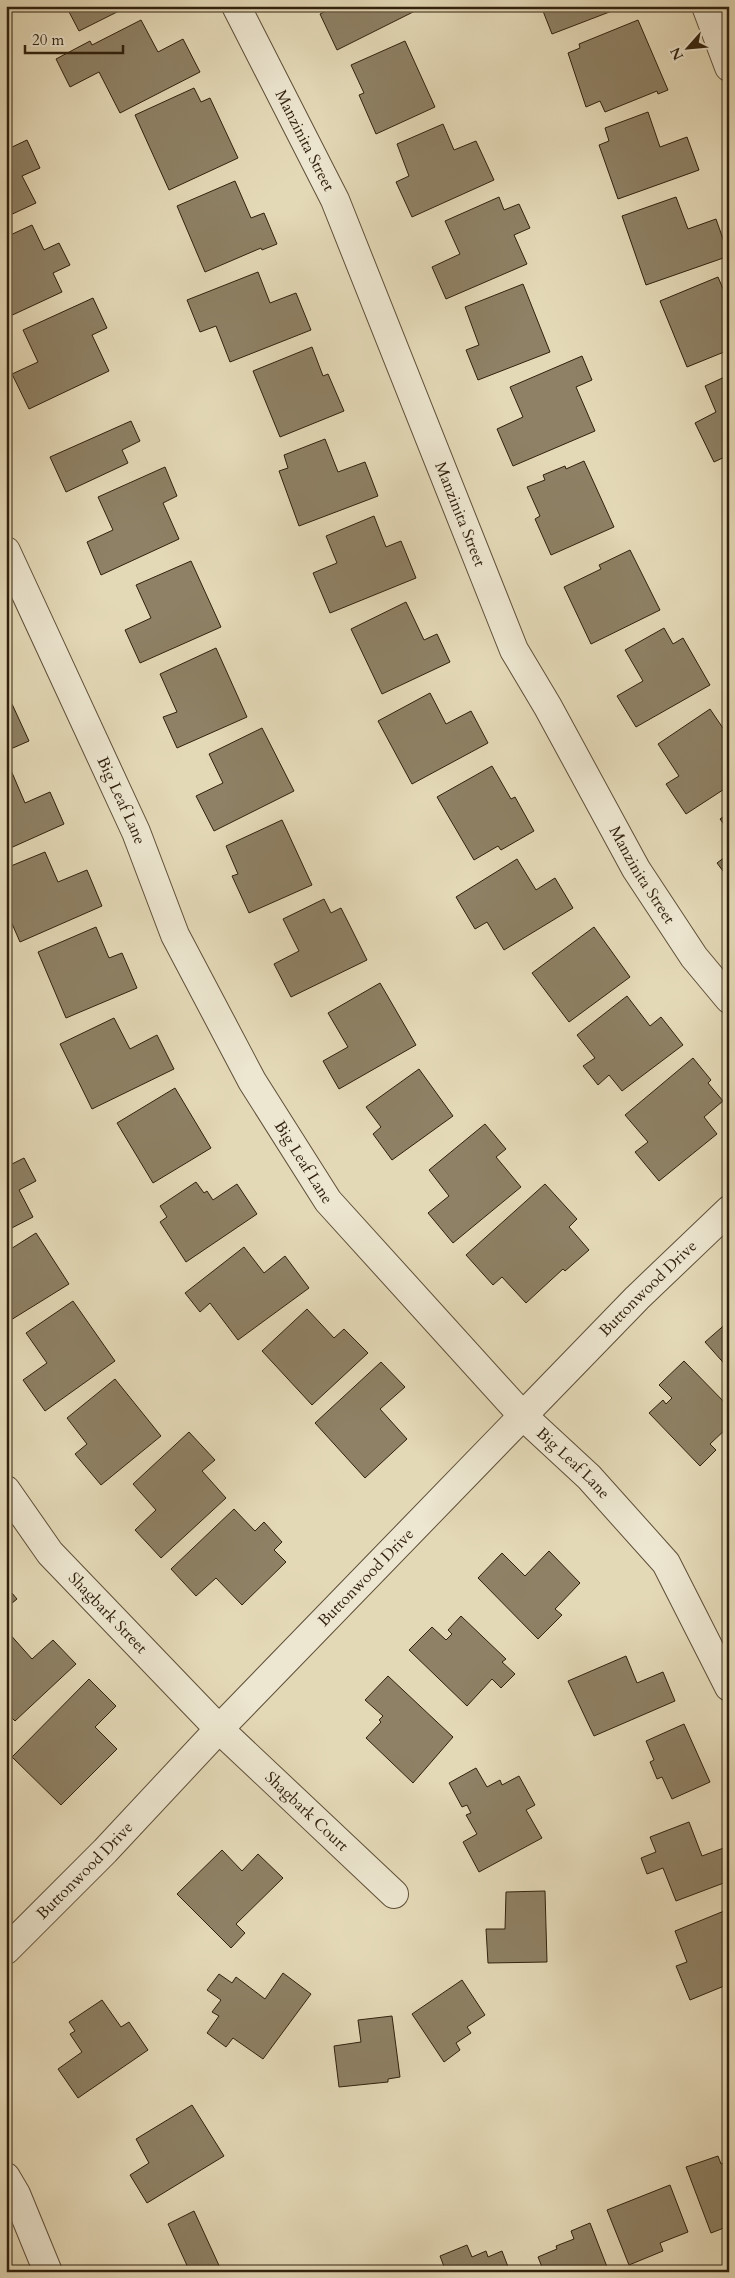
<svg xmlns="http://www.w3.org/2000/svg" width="735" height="2278" viewBox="0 0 735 2278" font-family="Cardo,serif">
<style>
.building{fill:#8e8165;stroke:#31210d}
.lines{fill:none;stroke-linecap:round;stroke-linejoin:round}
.minor-casing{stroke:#5e4f38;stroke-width:30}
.minor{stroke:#ede6d0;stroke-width:28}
.labels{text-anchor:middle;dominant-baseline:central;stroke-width:4.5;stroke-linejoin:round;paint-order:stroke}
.street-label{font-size:16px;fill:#31210d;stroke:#ede6d0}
</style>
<rect width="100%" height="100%" fill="#e4d9b7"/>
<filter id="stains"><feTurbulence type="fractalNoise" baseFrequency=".004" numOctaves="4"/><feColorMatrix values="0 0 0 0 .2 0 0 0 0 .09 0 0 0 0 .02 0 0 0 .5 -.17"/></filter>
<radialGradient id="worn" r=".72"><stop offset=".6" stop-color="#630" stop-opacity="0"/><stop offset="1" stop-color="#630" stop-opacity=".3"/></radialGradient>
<g class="building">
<polygon points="66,6 129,6 79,31"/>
<polygon points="336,6 415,6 417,10 337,50 320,14"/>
<polygon points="541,6 625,6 552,34"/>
<polygon points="141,20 158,52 183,39 200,72 120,113 99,72 70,87 56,59 90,41 92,45"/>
<polygon points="638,20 668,90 658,94 657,91 605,112 600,101 586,107 568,53 580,48 579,44"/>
<polygon points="405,41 435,107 376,134 359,95 364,93 351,65"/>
<polygon points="194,88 201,102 210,98 238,158 169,190 135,115"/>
<polygon points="648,112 660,147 687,137 699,170 618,199 599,145 609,141 605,128"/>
<polygon points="443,124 454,150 476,141 494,180 412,217 396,182 409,176 397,144"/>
<polygon points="6,140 10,148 27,140 40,168 22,176 36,203 6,217"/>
<polygon points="235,181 251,218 264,213 277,244 262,250 261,248 205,272 177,206"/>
<polygon points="499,197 504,210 519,204 530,228 514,235 527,264 446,299 432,267 460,254 445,221"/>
<polygon points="676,197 688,229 716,219 729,256 646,285 622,216"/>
<polygon points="32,225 44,250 59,243 70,265 53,273 62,292 6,318 6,237"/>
<polygon points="258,272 270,303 296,293 311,330 230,362 216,326 200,332 187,300"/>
<polygon points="718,277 729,303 729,350 687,367 660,301"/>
<polygon points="523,284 550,352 478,380 466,350 479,345 465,307"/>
<polygon points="93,298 107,328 92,335 109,371 29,409 12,374 38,362 23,330"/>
<polygon points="312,347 323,376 328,374 344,411 280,437 253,371"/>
<polygon points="582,356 592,380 576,387 595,431 513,466 497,429 523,417 510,387"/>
<polygon points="729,375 729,455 714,462 695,423 716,412 705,386"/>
<polygon points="131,421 140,441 122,450 128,463 66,492 50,457"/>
<polygon points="325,439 338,472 365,462 378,496 299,526 279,471 288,468 284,455"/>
<polygon points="584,461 614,527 551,555 535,519 540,516 527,487 545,480 543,475 565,466 566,469"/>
<polygon points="165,467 177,496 163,503 179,539 101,575 87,542 113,530 98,497"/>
<polygon points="374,516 386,547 401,541 416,578 330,613 313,573 337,563 326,536"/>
<polygon points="630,550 660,610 591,644 564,587 601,569 599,565"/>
<polygon points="191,561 221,627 140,663 125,630 151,618 136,585"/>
<polygon points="406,602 424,640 437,634 450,662 382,694 351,629"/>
<polygon points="664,628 673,644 683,638 710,685 636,727 617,696 643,681 625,650"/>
<polygon points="216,648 247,717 177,748 163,717 177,712 160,674"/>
<polygon points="430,693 446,724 471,711 488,743 412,784 378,721"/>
<polygon points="6,703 8,706 12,704 29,741 6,751"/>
<polygon points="710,709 727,734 729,733 729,786 686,814 666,784 679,776 658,744"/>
<polygon points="262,728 294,791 214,831 196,796 223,783 209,754"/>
<polygon points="492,766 511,799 515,797 534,831 501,850 498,846 474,860 437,797"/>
<polygon points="10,768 25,803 50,792 64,824 6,850 6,770"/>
<polygon points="729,813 729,831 720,819"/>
<polygon points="282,820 312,885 249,913 232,876 238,874 226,846"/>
<polygon points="45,852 58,882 87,870 102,906 20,942 6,910 6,868"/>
<polygon points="729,854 729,879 717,863"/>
<polygon points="517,859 536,890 555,878 573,908 504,950 487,922 475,929 456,897"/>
<polygon points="324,899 331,913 341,908 367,960 291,997 274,964 299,951 283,919"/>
<polygon points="96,927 109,958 122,953 137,988 66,1018 38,952"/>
<polygon points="594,927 630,977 569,1022 532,973"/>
<polygon points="380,983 416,1045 339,1089 323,1061 348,1047 328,1013"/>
<polygon points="627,996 650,1026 661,1017 683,1045 622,1091 609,1075 598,1085 583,1066 595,1058 577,1035"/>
<polygon points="114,1018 130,1049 157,1035 174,1069 92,1109 60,1044"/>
<polygon points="693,1058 711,1080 708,1083 723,1101 704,1117 717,1134 659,1181 635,1152 648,1142 625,1115"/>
<polygon points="419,1069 453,1116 392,1160 373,1134 381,1127 366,1107"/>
<polygon points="175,1088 211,1148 153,1183 117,1123"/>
<polygon points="485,1124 506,1149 496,1157 521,1187 453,1243 428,1213 449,1196 429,1170"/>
<polygon points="24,1158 36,1181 19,1190 33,1217 6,1231 6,1162 8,1166"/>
<polygon points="196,1182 204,1193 207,1191 213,1200 237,1184 257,1214 186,1262 160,1222 167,1217 160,1206"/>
<polygon points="545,1184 577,1219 569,1227 589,1250 565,1271 563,1269 526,1303 502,1277 493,1285 466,1255"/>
<polygon points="36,1233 69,1284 6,1323 6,1252"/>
<polygon points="244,1247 264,1273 285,1256 309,1288 238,1340 210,1303 200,1312 185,1293"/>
<polygon points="73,1301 115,1361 45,1411 23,1380 47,1363 26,1333"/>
<polygon points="307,1309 334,1338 344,1329 368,1353 312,1405 262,1351"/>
<polygon points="729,1321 729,1369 705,1342"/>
<polygon points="684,1361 729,1407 729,1426 710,1444 716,1450 700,1466 649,1413 663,1400 666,1404 672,1398 659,1385"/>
<polygon points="381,1362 405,1387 380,1409 407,1439 365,1478 315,1423"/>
<polygon points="115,1379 161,1436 101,1485 75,1454 87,1444 67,1418"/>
<polygon points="189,1432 215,1460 202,1471 226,1498 161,1558 135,1530 156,1510 133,1484"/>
<polygon points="234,1509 255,1531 264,1522 282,1542 274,1550 286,1562 242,1605 216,1578 196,1596 171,1569"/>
<polygon points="549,1551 580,1583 555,1609 562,1615 538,1639 478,1578 502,1553 525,1576"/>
<polygon points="6,1586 17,1599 6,1608"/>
<polygon points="461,1616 506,1659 502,1662 515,1674 501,1688 492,1679 467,1706 409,1650 432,1627 446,1640 452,1634 448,1630"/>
<polygon points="7,1631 32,1659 53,1640 76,1664 15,1721 6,1712"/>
<polygon points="626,1656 637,1683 663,1672 675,1701 594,1736 568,1681"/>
<polygon points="388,1676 453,1737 413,1783 366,1738 381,1722 379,1720 383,1716 365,1700"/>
<polygon points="89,1679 116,1706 95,1727 117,1749 61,1805 12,1757"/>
<polygon points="684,1724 710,1782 672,1799 662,1777 657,1779 650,1762 654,1760 646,1741"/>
<polygon points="476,1768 487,1787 500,1780 502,1785 519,1776 535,1805 526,1810 542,1838 479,1872 463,1842 477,1834 466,1815 471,1813 467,1805 462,1807 449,1783"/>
<polygon points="689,1822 702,1856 729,1846 729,1881 676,1901 663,1868 647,1874 641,1858 656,1852 650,1837"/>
<polygon points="222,1850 242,1871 258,1854 283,1878 236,1924 245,1933 231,1948 177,1894"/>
<polygon points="545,1891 547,1962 488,1963 486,1929 505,1929 506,1892"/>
<polygon points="729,1909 729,1984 690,2000 676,1966 687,1962 675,1931"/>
<polygon points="283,1973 311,1994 263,2059 233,2038 226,2047 207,2033 219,2016 212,2012 221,2000 207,1990 219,1974 232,1983 236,1977 265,1999"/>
<polygon points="462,1980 485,2015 467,2027 471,2033 456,2043 460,2050 444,2062 412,2014"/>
<polygon points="102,2000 121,2027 129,2022 148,2050 78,2098 58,2069 82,2052 70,2034 75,2031 69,2022"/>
<polygon points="392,2016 400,2077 388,2079 388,2082 339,2087 334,2046 361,2042 358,2020"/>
<polygon points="192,2105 224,2156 147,2203 130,2175 149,2163 136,2139"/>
<polygon points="718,2156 721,2164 729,2161 729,2226 711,2233 686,2167"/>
<polygon points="670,2185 688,2232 660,2243 663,2251 629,2265 607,2210"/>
<polygon points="194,2211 222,2272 190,2272 168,2224"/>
<polygon points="590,2223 609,2272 544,2272 538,2257 557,2249 556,2246 574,2239 571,2231"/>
<polygon points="467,2245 472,2257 486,2251 488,2257 502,2251 510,2272 446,2272 440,2256"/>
</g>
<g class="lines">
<g class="minor-casing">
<g id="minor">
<path id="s1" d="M236,6L335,200L514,650L548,707L636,869L694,957L729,999"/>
<polyline points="706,6 729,67"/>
<path id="s2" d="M6,551L136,832L175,935L252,1081L328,1201L522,1415L589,1477L666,1563L729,1687"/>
<path id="s3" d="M6,1490L50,1553L219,1729L394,1894"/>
<path id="s4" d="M6,1950L105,1851L219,1729L637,1298L729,1210"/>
<polyline points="6,2177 16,2194 48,2272"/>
</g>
</g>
<use href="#minor" class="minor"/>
</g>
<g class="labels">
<g class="street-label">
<text stroke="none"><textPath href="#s1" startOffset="151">Manzinita Street</textPath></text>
<text stroke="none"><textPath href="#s1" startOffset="556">Manzinita Street</textPath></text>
<text stroke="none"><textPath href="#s2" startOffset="275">Big Leaf Lane</textPath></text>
<text stroke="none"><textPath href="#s1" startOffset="961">Manzinita Street</textPath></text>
<text stroke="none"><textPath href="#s2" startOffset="681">Big Leaf Lane</textPath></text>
<text stroke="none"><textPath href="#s4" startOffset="922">Buttonwood Drive</textPath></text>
<text stroke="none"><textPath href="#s2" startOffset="1086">Big Leaf Lane</textPath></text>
<text stroke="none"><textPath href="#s4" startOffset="518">Buttonwood Drive</textPath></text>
<text stroke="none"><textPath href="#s3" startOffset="160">Shagbark Street</textPath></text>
<text stroke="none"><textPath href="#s3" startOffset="441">Shagbark Court</textPath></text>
<text stroke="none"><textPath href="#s4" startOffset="112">Buttonwood Drive</textPath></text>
</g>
</g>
<rect width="735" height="2278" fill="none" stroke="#e4d9b7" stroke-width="25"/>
<rect x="8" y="8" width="720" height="2263" fill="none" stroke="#31210d" stroke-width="2.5"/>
<rect x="12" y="12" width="710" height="2253" fill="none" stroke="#31210d"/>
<g transform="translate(688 48) rotate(243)" stroke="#ede6d0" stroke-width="4" paint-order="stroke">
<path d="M0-4L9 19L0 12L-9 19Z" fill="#31210d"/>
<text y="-8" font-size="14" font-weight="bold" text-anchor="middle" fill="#31210d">N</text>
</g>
<path d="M25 45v8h98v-8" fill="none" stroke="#31210d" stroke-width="2.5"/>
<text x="32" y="45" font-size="15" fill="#31210d" stroke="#ede6d0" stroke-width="4" paint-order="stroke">20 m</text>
<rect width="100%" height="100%" filter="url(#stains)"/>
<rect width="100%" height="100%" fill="url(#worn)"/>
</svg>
